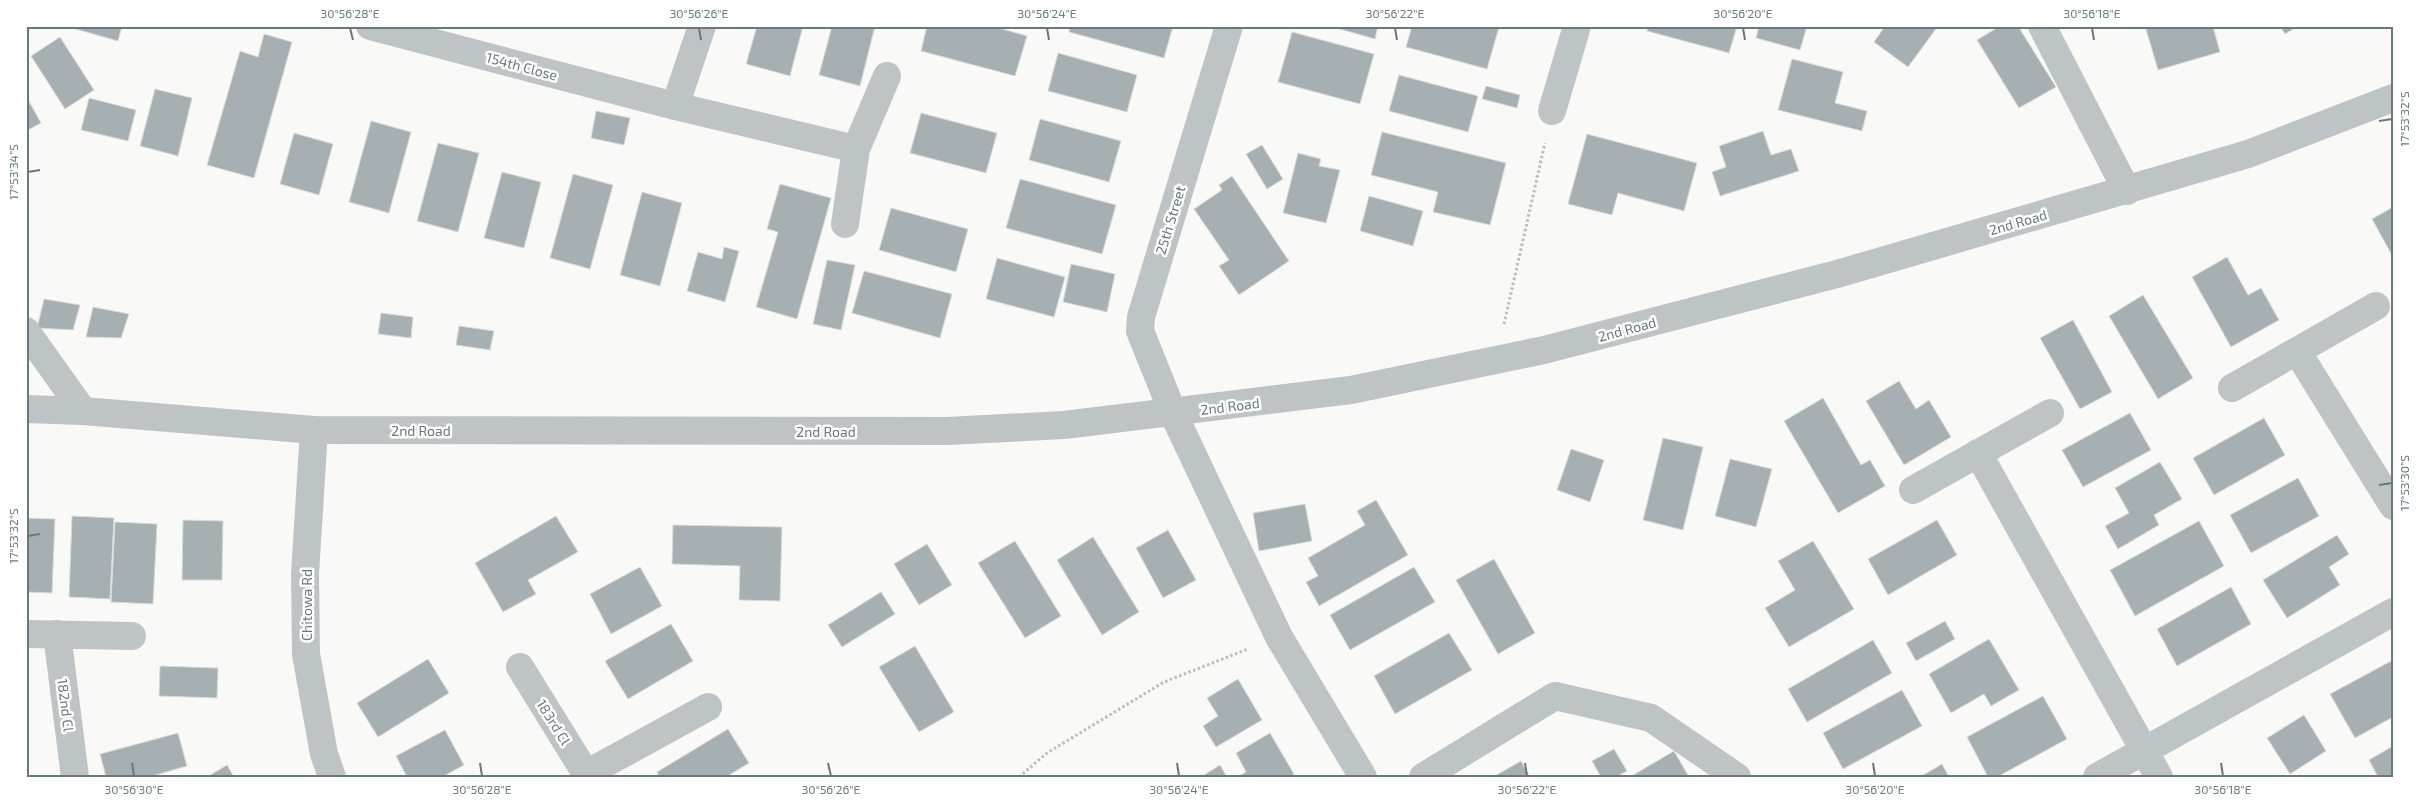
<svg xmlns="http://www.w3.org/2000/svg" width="2419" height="803" viewBox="0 0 2419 803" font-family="'Exo 2',sans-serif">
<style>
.building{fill:#a6b0b3;stroke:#dbdbd9}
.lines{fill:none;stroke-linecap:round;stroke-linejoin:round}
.path{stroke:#b9bdbf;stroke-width:3;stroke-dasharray:2.5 2.5;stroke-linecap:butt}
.minor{stroke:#bec4c6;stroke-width:28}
.tertiary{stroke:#bec4c6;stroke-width:28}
.ticks{fill:none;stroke:#66797f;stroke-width:2}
.labels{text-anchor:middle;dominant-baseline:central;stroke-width:5;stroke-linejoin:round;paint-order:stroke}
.street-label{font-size:14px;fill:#66797f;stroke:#fff}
.neatline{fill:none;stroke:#66797f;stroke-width:2}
.ticks-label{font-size:12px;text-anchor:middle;fill:#66797f}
</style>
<rect width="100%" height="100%" fill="#f9f9f7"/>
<g class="building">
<polygon points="65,26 122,26 118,41"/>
<polygon points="757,26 803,26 790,76 746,64"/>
<polygon points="832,26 875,26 860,86 819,75"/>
<polygon points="927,26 992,26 1027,36 1015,76 921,51"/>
<polygon points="1070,26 1173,26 1164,58 1069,32"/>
<polygon points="1329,26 1378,26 1375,39"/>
<polygon points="1412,26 1496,26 1499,27 1487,69 1406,47"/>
<polygon points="1648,26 1737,26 1729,53 1647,31"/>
<polygon points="1759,26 1807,26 1800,50 1756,38"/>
<polygon points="1885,26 1938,26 1908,67 1874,42"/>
<polygon points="2000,26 2018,26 2056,87 2019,108 1977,40"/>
<polygon points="2145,26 2213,26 2220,52 2158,70"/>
<polygon points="2280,26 2298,26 2285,34"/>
<polygon points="1292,32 1374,54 1360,104 1278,82"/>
<polygon points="264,34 292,42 254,178 207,165 240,51 258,57"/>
<polygon points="60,37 94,90 65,109 31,56"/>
<polygon points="1058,53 1137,75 1127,112 1048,91"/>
<polygon points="1792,59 1843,72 1835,103 1867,111 1862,131 1778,110"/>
<polygon points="1399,75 1478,96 1468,132 1389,111"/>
<polygon points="1486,86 1520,95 1517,108 1482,99"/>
<polygon points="155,89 192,98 178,156 140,146"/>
<polygon points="26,96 41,123 26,131"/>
<polygon points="89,98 136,110 128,141 81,130"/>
<polygon points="596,111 630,118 624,145 591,138"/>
<polygon points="921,113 997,133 986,173 910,153"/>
<polygon points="1040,119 1121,141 1109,182 1029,160"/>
<polygon points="371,121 411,132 389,213 349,202"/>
<polygon points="1763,131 1771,155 1791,149 1799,171 1720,196 1712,172 1726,167 1719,146"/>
<polygon points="1382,132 1506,163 1490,225 1433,212 1438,192 1371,175"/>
<polygon points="294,133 333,144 319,195 280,184"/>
<polygon points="1587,134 1697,163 1684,211 1618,193 1612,215 1568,204"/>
<polygon points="438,143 479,153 458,232 417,221"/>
<polygon points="1262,145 1283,179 1267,189 1246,154"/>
<polygon points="1298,153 1321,159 1319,166 1340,170 1326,223 1283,213"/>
<polygon points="502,172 541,182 524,248 484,238"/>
<polygon points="573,174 613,185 590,269 550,258"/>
<polygon points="1232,176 1289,261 1239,295 1219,266 1229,260 1194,209 1222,190 1219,185"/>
<polygon points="1020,179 1116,205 1102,254 1006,228"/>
<polygon points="780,184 831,198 797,319 756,307 778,232 767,229"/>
<polygon points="642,192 682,203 660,286 620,275"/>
<polygon points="1369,196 1423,211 1413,246 1360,231"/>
<polygon points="2393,207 2393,257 2372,219"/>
<polygon points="891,208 968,229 956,272 879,250"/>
<polygon points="724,247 739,251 725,302 687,291 698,252 722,259"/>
<polygon points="2227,257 2248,295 2261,288 2279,320 2231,347 2192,277"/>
<polygon points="997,258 1065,277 1054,317 986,299"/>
<polygon points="827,260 855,265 841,330 813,324"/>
<polygon points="1071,264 1115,274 1107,312 1063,302"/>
<polygon points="864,271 952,294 940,338 852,313"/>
<polygon points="2143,295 2193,378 2158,399 2109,316"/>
<polygon points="44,299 80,305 73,330 37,328"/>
<polygon points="93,307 129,314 121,338 86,337"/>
<polygon points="381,313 413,317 411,338 378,334"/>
<polygon points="2073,320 2112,392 2080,409 2040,338"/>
<polygon points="459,326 494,331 490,350 456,345"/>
<polygon points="1899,381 1916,409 1929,400 1951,437 1904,465 1866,401"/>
<polygon points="1823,398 1861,465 1870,460 1885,486 1838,513 1784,421"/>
<polygon points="2130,413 2151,450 2083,487 2062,450"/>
<polygon points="2264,418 2285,455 2214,495 2193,458"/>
<polygon points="1663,438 1703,447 1683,530 1643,520"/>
<polygon points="1571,449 1604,460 1590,502 1557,490"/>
<polygon points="1730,459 1772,469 1756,527 1715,516"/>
<polygon points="2160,462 2182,499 2154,515 2159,525 2118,549 2105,526 2129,513 2115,488"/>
<polygon points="2298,478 2319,516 2251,553 2230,515"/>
<polygon points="1376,500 1408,555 1319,606 1306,582 1318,576 1308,558 1365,525 1357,511"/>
<polygon points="1305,504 1312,541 1259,551 1253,513"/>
<polygon points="72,516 114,518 110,599 69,597"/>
<polygon points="556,516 578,552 528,580 536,594 503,612 475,563"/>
<polygon points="26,518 55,519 52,593 26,592"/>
<polygon points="183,520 223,521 222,580 182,580"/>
<polygon points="1937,520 1957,555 1888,595 1868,559"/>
<polygon points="2199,521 2224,566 2135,616 2110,570"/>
<polygon points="115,522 157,524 153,604 111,602"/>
<polygon points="673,525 782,527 780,601 739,600 740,566 672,564"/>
<polygon points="1168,530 1196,580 1163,598 1136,548"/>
<polygon points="2337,535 2349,554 2329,567 2340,585 2287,618 2263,580"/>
<polygon points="1093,537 1139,612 1102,635 1057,560"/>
<polygon points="1015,541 1061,616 1025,638 978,563"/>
<polygon points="1813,541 1854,609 1789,647 1765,608 1795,590 1778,561"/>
<polygon points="927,544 952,585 919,605 894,564"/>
<polygon points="1494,559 1535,633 1498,654 1456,580"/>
<polygon points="640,567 662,606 611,634 590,594"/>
<polygon points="1414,567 1435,602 1350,650 1330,615"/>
<polygon points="2231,587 2251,624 2177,666 2157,629"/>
<polygon points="881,592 895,614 842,647 828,625"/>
<polygon points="1945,621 1955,639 1916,661 1906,643"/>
<polygon points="671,624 693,661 628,699 605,661"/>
<polygon points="1449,633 1472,670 1395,714 1374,676"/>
<polygon points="1989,639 2019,690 1991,706 1984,694 1951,713 1929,674"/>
<polygon points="1873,640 1892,673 1807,722 1788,689"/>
<polygon points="915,646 954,712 919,732 879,667"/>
<polygon points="428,659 449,693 378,737 357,703"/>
<polygon points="2393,660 2393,717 2355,738 2330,694"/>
<polygon points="160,666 218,668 217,698 159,696"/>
<polygon points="1238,679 1262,720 1216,747 1203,726 1218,716 1207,698"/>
<polygon points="1902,690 1922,726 1843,769 1823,733"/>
<polygon points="2043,696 2067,739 1997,777 1988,777 1967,737"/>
<polygon points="2304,715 2326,751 2290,774 2267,738"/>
<polygon points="728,729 749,763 726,777 659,777 657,772"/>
<polygon points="445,730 464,765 442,777 407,777 396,756"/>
<polygon points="178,733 187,766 149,777 106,777 100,754"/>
<polygon points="1270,733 1294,774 1289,777 1237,777 1246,772 1236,753"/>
<polygon points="2393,746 2393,777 2378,777 2369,760"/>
<polygon points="1614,749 1627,771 1616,777 1601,777 1592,761"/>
<polygon points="1674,751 1689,777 1630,777"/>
<polygon points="1521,761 1530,777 1493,777"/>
<polygon points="1942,764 1949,777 1920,777"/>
<polygon points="227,765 234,777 207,777"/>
<polygon points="1220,765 1227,777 1201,777"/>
</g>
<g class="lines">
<g class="path">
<polyline points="1504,324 1545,143"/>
<polyline points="1019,777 1047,753 1164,682 1248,649"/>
</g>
<g class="minor">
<polyline points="370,26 675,106 856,149"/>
<polyline points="1229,26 1141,317 1140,331 1173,413 1279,637 1363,777"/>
<polyline points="2042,26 2127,191"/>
<polyline points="675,106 702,26"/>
<polyline points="1552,111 1577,26"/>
<polyline points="845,224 856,149 887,76"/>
<polyline points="26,331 83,411"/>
<polyline points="2297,351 2393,506"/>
<polyline points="2232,388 2376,306"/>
<polyline points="1978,453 2159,777"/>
<polyline points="1913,490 2050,413"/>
<polyline points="26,634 132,636"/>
<polyline points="57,634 75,777"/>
<polyline points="520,667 588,777"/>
<polyline points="586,774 708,707"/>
<polyline points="1423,777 1555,696 1651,718 1737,777"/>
<polyline points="2097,777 2393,612"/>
</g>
<g class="tertiary">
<polyline points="26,409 83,411 314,430 947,431 1064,425 1351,390 1544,350 1837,274 2248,154 2393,98"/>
<polyline points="314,430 305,574 306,654 324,754 332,777"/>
</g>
</g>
<path class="ticks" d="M350,28L353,40M699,28L701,40M1047,28L1049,40M1395,28L1397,40M1743,28L1745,40M2092,28L2094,40M2379,121L2392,119M28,172L40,170M2379,485L2392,483M28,536L40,534M132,763L134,776M480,763L482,776M828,763L831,776M1177,763L1179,776M1525,763L1527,776M1873,763L1875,776M2221,763L2223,776"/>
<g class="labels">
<g class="street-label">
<text transform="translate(522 66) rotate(15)">154th Close</text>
<text transform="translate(1170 220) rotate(-73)">25th Street</text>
<text transform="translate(2018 222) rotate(-16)">2nd Road</text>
<text transform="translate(1627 329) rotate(-15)">2nd Road</text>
<text transform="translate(1230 406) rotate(-7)">2nd Road</text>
<text x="421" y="430">2nd Road</text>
<text x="826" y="431">2nd Road</text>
<text transform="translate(306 605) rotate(-90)">Chitowa Rd</text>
<text transform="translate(66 705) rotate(83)">182nd Cl</text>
<text transform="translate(554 722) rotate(58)">183rd Cl</text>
</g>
</g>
<rect width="2419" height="803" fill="none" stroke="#ffffff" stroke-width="55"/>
<rect x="28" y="28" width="2364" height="748" class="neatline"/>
<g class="ticks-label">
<text x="350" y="18">30°56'28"E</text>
<text x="699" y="18">30°56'26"E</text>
<text x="1047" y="18">30°56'24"E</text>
<text x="1395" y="18">30°56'22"E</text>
<text x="1743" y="18">30°56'20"E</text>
<text x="2092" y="18">30°56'18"E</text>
<text transform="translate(2405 119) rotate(-90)" y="4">17°53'32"S</text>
<text transform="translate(14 172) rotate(-90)" y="4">17°53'34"S</text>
<text transform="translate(2405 483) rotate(-90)" y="4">17°53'30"S</text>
<text transform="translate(14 536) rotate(-90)" y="4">17°53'32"S</text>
<text x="134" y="794">30°56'30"E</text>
<text x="482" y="794">30°56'28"E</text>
<text x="831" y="794">30°56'26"E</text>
<text x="1179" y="794">30°56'24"E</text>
<text x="1527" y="794">30°56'22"E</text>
<text x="1875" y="794">30°56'20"E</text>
<text x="2223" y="794">30°56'18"E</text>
</g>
</svg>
